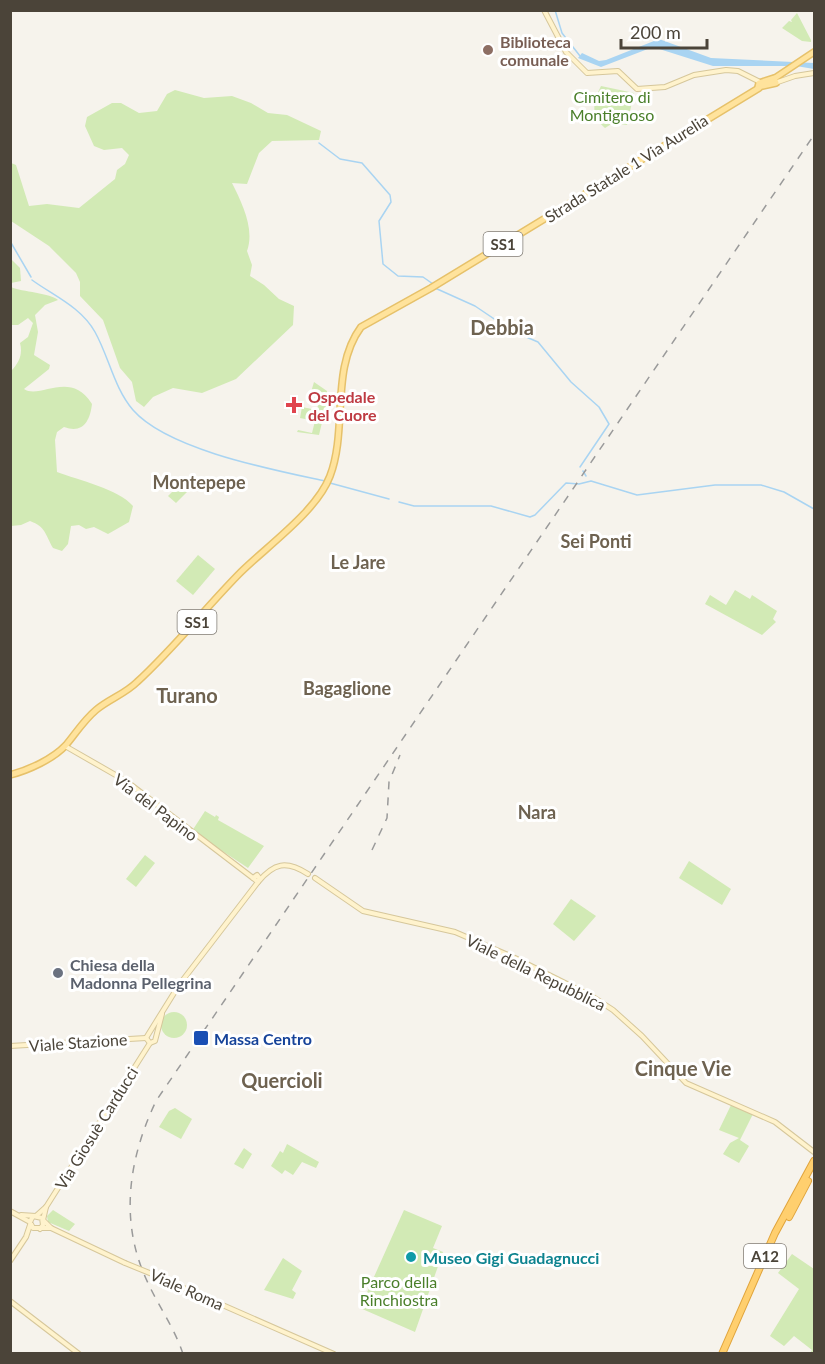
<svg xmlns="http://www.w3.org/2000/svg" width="825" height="1364" viewBox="0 0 825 1364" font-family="Lato,sans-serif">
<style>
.green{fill:#d2eab5}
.water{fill:#a9d4f2}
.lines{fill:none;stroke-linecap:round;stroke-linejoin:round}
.stream{stroke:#a9d4f2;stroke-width:1.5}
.secondary-casing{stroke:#d6c79b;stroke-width:6}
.primary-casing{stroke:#e6c16a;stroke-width:8}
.highway-casing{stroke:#e0a43c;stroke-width:8}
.secondary{stroke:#fff3cd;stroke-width:4}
.primary{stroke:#ffe39c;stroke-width:5}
.highway{stroke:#ffcf6e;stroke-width:6}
.rail{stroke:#9a9a9a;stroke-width:1.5;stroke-dasharray:8 8;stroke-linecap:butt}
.secondary-bridge-casing{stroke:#d6c79b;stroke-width:6;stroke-linecap:butt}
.secondary-bridge{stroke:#fff3cd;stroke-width:4}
.education-dot{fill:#8d6e63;stroke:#fff;stroke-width:2}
.health-dot{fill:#e0444e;stroke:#fff;stroke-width:2}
.worship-dot{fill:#6b7280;stroke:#fff;stroke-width:2}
.transit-dot{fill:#1a4fb4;stroke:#fff;stroke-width:2}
.culture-dot{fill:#0f9aa8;stroke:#fff;stroke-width:2}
.labels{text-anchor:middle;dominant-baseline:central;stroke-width:6;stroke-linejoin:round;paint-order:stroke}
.shield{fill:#fff;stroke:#817c74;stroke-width:1.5}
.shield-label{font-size:15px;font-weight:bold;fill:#4b4439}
.education-label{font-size:16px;font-weight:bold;fill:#785e54;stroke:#fff;text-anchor:start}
.park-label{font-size:16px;fill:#4a7f2a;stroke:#fff}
.street-label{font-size:16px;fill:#4b4439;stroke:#fff}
.health-label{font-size:16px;font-weight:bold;fill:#be3a42;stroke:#fff;text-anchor:start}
.worship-label{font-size:16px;font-weight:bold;fill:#5b616d;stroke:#fff;text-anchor:start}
.transit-label{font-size:16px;font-weight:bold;fill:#164399;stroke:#fff;text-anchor:start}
.culture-label{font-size:16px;font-weight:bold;fill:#0d838f;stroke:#fff;text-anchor:start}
.neighbourhood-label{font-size:18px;font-weight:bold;fill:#6e6250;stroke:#fff}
.quarter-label{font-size:20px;font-weight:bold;fill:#6e6250;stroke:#fff}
</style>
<rect width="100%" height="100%" fill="#f6f3ec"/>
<g class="green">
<polygon points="797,13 811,40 811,42 802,41 782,28 789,21 792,22 791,20"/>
<path d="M601,86L634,93L627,125L613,123L605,128C590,115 593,102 601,86Z"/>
<path d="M175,90L204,98L232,96L251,103L268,113L287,115L321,131L319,140L272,141L259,153L247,184L232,183C242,203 255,229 247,251L252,265L250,276L264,285L279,299L294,306L293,325L236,379L202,393L173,388L153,397L144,407L136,401L132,382L120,368L103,320L80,296V282L76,273L49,246L11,221V163L16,165L29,206L47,204L79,208L115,179L117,170L125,164L129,155L122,148L104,150L94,146L85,126L87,117L112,103H121L139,113L157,111L167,94Z"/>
<polygon points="11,259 20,268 21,281 11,283"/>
<path d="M11,287C22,292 51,293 58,300L45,305L35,315L38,332L34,355L50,365L49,369L24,389C40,400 70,369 92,404C90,421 83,434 64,427L57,432L55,440L57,472C78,480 119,489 133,506L129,522L108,534L94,527L86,529L79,525L71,526L68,544L62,551L53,548C45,534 46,527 30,521L21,525L11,526V371C19,363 23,354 20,343L28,337L33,323L28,318L18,325H11Z"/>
<polygon points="314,382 327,391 327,395 311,392"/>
<polygon points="319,399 327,402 319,435 297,432 298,430 312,433 315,421 300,418 302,407 317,410"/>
<polygon points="182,482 189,490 176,503 168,496"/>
<polygon points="198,555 215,569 193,595 176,581"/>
<polygon points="735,590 750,599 752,595 777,611 773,619 776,622 762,635 705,604 710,595 726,605"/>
<polygon points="205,811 215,817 216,815 219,817 218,820 264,846 248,868 192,831"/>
<polygon points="145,855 155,863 136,887 126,879"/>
<polygon points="689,861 731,889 722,905 679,878"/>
<polygon points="571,899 596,916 574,941 553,924"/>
<circle cx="174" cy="1025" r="13"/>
<polygon points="731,1105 753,1114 740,1140 749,1146 739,1163 723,1154 730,1143 739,1138 719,1130"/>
<polygon points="175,1108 192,1119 181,1139 159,1127 169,1111"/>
<polygon points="287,1144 319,1162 316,1168 302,1162 293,1175 285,1170 282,1174 271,1166 280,1151 283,1153"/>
<polygon points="244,1148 252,1154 243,1169 234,1164"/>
<polygon points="53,1210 75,1224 69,1231 48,1222 47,1216"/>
<polygon points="404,1210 442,1226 433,1248 443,1252 415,1332 360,1308"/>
<polygon points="792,1254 814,1269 814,1353 810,1353 812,1350 794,1336 784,1346 770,1336 799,1289 778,1273"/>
<polygon points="283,1258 302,1271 292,1290 296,1293 293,1299 264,1290"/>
</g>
<polygon class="water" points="659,39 711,58 814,63 814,69 796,66 713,66 653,47 601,67 578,58 582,53 599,61 606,60"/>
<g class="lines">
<g class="stream">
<polyline points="555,10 562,33 580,56"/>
<polyline points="319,143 340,159 362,163 390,195 391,202 379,221 383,264 398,276 423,277 433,284"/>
<polyline points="10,241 31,277"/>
<path d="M32,280C54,296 81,307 95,332C109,357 114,388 133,410C168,450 274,470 325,481"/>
<polyline points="435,288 475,306 512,331 538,342 571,382 599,407 609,424 580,467"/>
<polyline points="583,471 586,476"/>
<polyline points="330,483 389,499"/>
<polyline points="399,502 414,506 491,506 530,517 535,515 566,483 579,484 591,481 637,495 715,485 761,485 784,492 814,509"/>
</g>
<g class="secondary-casing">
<g id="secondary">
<polyline points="544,10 566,52 587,73 618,71 637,89 665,87 694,75 726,70 738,71 760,82"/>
<polyline points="775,83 795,76 814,73"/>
<polyline points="65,746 126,781 253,878"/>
<polyline points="315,878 363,911 455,932 515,958 593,997 613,1010 642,1036 686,1083 775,1122 814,1152"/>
<path d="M260,879L257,875L253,878L258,882C274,863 286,860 308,874"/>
<polyline points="146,1038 179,985 258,882"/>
<polyline points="146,1038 150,1043 155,1041 162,1014"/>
<polyline points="10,1046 146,1038"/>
<polyline points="46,1207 43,1220 51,1228 125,1263"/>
<polyline points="10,1211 30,1222"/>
<polyline points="21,1215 36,1216 46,1207 150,1043"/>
<polyline points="40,1229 43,1225 42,1218 33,1216 30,1222 33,1228 51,1228"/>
<polyline points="10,1261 26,1237 30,1225"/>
<polyline points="152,1274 334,1354"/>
<polyline points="10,1301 79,1354"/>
</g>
</g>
<g class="primary-casing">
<g id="primary">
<polygon points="774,78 776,83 758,87 759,83"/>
<polyline points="775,78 814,52"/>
<path d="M10,775C29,770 53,759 66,745C76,733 84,720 96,710C109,699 125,694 137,682C173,649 203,611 237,576C264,548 316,513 330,476C348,429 330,369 361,327L431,288L759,88"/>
</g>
</g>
<g class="highway-casing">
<g id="highway">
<polyline points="789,1217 808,1181"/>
<polyline points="722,1354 775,1233 814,1161"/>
</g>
</g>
<use href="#secondary" class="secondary"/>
<use href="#primary" class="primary"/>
<use href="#highway" class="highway"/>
<g class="rail">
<polyline points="372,850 387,818 389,782 400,755"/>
<path d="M183,1354C175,1329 159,1307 148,1283C119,1223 128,1160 156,1101L814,135"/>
</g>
<g class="secondary-bridge-casing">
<polyline id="secondary-bridge" points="125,1263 152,1274"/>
</g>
<use href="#secondary-bridge" class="secondary-bridge"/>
</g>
<circle class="education-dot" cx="488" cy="50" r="6"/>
<path class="health-dot" d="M291 396h6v6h6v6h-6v6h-6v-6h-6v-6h6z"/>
<circle class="worship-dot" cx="58" cy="973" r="6"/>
<rect class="transit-dot" x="193" y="1030" width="16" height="16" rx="3"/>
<circle class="culture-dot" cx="411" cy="1257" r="6"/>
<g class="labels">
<g class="shield">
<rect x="483.5" y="232" width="39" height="24" rx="4.5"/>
<rect x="177.5" y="610" width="39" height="24" rx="4.5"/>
<rect x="744" y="1244" width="42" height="24" rx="4.5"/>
</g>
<g class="shield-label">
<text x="503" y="244">SS1</text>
<text x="197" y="622">SS1</text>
<text x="765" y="1256">A12</text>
</g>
<g class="education-label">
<text x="500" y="41">Biblioteca<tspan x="500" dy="18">comunale</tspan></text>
</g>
<g class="park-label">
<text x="612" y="96">Cimitero di<tspan x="612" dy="18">Montignoso</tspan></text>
<text x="399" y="1281">Parco della<tspan x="399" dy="18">Rinchiostra</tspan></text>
</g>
<g class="street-label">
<text transform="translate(626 168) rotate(-32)">Strada Statale 1 Via Aurelia</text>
<text transform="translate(156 807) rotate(37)">Via del Papino</text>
<text transform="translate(536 972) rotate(26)">Viale della Repubblica</text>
<text transform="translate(78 1042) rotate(-4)">Viale Stazione</text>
<text transform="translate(96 1128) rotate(-58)">Via Giosuè Carducci</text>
<text transform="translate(187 1289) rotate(24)">Viale Roma</text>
</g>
<g class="health-label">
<text x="308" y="396">Ospedale<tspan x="308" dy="18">del Cuore</tspan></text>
</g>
<g class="worship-label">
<text x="70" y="964">Chiesa della<tspan x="70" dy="18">Madonna Pellegrina</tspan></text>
</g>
<g class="transit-label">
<text x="214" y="1038">Massa Centro</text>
</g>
<g class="culture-label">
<text x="423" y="1257">Museo Gigi Guadagnucci</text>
</g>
<g class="neighbourhood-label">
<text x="199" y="482">Montepepe</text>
<text x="596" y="541">Sei Ponti</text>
<text x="358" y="562">Le Jare</text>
<text x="347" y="688">Bagaglione</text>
<text x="537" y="812">Nara</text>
</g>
<g class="quarter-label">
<text x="502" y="327">Debbia</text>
<text x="187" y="695">Turano</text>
<text x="683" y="1068">Cinque Vie</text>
<text x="282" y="1080">Quercioli</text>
</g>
</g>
<rect width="825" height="1364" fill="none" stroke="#4b4439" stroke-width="24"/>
<path d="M621 39v9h86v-9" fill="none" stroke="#4b4439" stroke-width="3"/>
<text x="630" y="39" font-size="18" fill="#4b4439" stroke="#ffffff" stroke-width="4.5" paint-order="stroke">200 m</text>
</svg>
